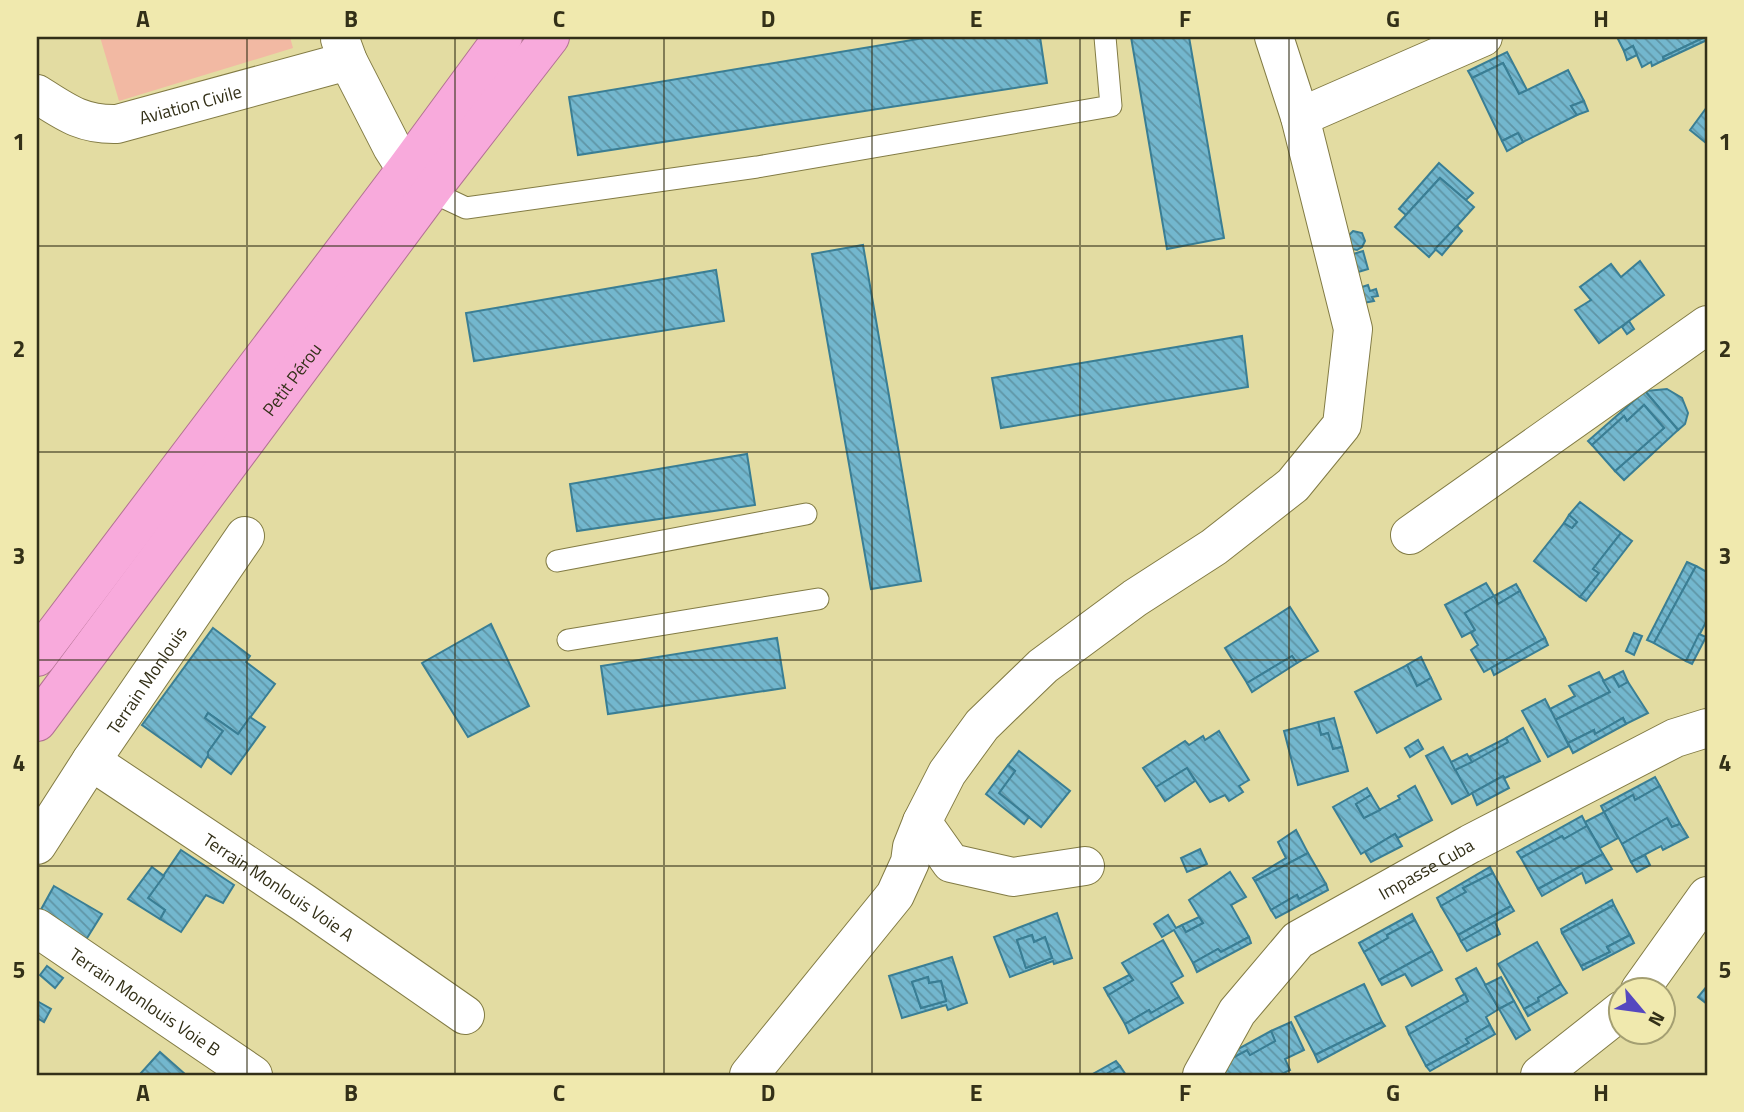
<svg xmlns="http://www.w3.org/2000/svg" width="1744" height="1112" viewBox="0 0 1744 1112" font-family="'Titillium Web',sans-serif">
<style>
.garden{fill:#f2b9a3}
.building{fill:url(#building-back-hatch);stroke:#3a7e94;stroke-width:2;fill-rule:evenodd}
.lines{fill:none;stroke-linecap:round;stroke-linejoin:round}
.service-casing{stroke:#827b44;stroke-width:23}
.minor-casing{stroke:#827b44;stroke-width:40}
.trunk-casing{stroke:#b27292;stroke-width:40}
.service{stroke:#fff;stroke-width:21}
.minor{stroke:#fff;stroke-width:38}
.trunk{stroke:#f8aadc;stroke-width:38}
.grid{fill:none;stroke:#333018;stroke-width:2;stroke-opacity:0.55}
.labels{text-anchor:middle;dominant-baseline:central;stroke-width:5;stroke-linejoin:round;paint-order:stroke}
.street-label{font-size:18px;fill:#333018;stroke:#f0e9ae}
.neatline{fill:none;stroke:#333018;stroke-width:2.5}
.grid-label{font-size:23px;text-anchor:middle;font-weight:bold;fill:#333018}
</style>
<defs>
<pattern id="building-back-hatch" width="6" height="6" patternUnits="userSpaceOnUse" patternTransform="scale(1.75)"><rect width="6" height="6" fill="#73b7ce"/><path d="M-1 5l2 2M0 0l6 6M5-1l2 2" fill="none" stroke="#5f95a6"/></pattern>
</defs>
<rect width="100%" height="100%" fill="#e3dca2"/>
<polygon class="garden" points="100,37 290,37 293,48 119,101"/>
<g class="building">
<polygon points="930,37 1040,37 1047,83 578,155 569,97"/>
<polygon points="1131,37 1189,37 1224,238 1167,249"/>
<polygon points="1617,37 1705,37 1663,57 1664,60 1652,66 1651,62 1642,67 1633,46 1624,51"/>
<polygon points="1705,37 1707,40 1664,60 1663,57"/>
<polygon points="1633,46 1637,55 1627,60 1624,51"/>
<polygon points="1507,52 1527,90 1519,94 1503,63 1472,78 1468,71"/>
<polygon points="1503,63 1519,94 1568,70 1584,101 1571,106 1577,115 1523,142 1518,133 1502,141 1472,78"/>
<polygon points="1584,101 1588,111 1577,115 1571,106"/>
<polygon points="1707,107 1707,141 1706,143 1690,130"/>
<polygon points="1518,133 1523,142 1507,151 1502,141"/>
<polygon points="1439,163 1473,193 1466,200 1440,178 1406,215 1399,209"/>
<polygon points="1440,178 1474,207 1429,257 1395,227"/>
<polygon points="1457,226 1462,231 1442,255 1435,249"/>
<polygon points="1353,231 1362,233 1365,241 1362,247 1357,250 1352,249 1349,235"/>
<polygon points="863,245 921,581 871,589 812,254"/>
<polygon points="1363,251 1368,269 1355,273 1350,255"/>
<polygon points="1640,261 1664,295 1599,343 1575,310 1591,300 1580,287 1611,264 1621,277"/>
<polygon points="716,270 724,321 474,361 466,313"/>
<polygon points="1368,285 1370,291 1376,289 1378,296 1372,297 1374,301 1363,303 1359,288"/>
<polygon points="1629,321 1634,329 1627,334 1622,327"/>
<polygon points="1242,336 1248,387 1001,428 992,378"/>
<polygon points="1667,389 1682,398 1688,413 1685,424 1678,430 1645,391"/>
<polygon points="1645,391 1678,430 1624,480 1615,471 1664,428 1644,405 1627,421 1624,416 1592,445 1588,441"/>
<polygon points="1644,405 1664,428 1615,471 1592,445 1624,416 1627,421"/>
<polygon points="747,454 755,505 577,531 570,484"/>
<polygon points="1580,502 1621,533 1593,569 1599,573 1580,597 1534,561 1564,523 1572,528 1577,522 1569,515"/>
<polygon points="1569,515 1577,522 1572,528 1564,523"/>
<polygon points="1621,533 1632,541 1586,601 1580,597 1599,573 1593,569"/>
<polygon points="1687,562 1696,566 1654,643 1647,640"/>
<polygon points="1696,566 1707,572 1707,620 1686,661 1654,643"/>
<polygon points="1486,583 1494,596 1465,613 1475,630 1462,637 1445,605"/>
<polygon points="1516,584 1520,591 1498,604 1494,596"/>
<polygon points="1520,591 1545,638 1484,672 1471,650 1478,645 1471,633 1475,630 1465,613 1494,596 1498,604"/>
<polygon points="1290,607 1318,651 1297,663 1292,656 1247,683 1225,648"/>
<polygon points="491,624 529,706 468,737 422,663"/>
<polygon points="213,628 250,656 246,662 275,684 238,734 208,713 205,718 223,731 208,752 209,754 201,767 142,725"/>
<polygon points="1634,633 1642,636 1634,655 1626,651"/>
<polygon points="1699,634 1706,637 1692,664 1686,661"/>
<polygon points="777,638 785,688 608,714 601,666"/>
<polygon points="1545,638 1548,645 1494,675 1491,668"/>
<polygon points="1292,656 1297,663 1252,692 1247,683"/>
<polygon points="1421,657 1431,678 1417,686 1407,665"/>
<polygon points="1407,665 1417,686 1431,678 1441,699 1377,733 1355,692"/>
<polygon points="1623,671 1628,682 1619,687 1613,676"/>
<polygon points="1599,672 1610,692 1555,720 1550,709 1575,696 1569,686"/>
<polygon points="1613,676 1619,687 1628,682 1648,713 1626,724 1623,718 1595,734 1594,730 1568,743 1555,720 1610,692 1603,681"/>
<polygon points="1545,699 1569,746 1548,757 1522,711"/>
<polygon points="208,713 238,734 250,717 265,727 231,774 208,757 208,752 223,731 205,718"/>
<polygon points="1334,718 1342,747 1333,749 1328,733 1321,735 1318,722"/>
<polygon points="1623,718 1626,724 1573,753 1568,743 1594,730 1595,734"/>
<polygon points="1318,722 1321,735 1328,733 1333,749 1342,747 1348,771 1298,785 1284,731"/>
<polygon points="1523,728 1540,761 1505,778 1503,776 1469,795 1455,770 1508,742 1506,738"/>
<polygon points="1219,731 1249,780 1239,786 1243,792 1229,801 1225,795 1210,802 1187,768 1156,787 1143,768 1185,741 1189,745 1203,736 1205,740"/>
<polygon points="1506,738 1508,742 1472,762 1469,757"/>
<polygon points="1418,740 1423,749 1410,757 1405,748"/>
<polygon points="1443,747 1469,795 1452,804 1426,756"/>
<polygon points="1019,751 1070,791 1041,827 999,793 1015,771 1008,765"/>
<polygon points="1467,754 1472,762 1455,770 1451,762"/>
<polygon points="1008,765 1015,771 999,793 1029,817 1024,824 986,794"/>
<polygon points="1187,768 1195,781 1165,801 1156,787"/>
<polygon points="1503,776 1509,788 1477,805 1472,793"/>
<polygon points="1655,777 1660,786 1635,800 1633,795 1604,812 1601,806"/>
<polygon points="1415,786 1432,820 1398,838 1395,834 1361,854 1333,807 1367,788 1371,795 1356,804 1364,818 1400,799 1398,796"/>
<polygon points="1660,786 1680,824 1672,827 1667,818 1622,844 1604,812 1633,795 1635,800"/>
<polygon points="1371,795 1380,810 1364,818 1356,804"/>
<polygon points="1604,812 1618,838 1600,848 1585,822"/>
<polygon points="1582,816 1587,826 1564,839 1562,836 1521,858 1517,852"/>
<polygon points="1667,818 1672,827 1680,824 1688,837 1663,850 1661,846 1631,862 1622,844"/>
<polygon points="1587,826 1603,854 1538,889 1521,858 1562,836 1564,839"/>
<polygon points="1296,830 1308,853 1255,881 1253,878 1286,858 1278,842"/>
<polygon points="1395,834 1402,846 1371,862 1365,852"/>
<polygon points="1200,849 1207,864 1187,872 1181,858"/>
<polygon points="181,850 234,885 223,903 206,895 181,932 160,919 165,910 148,898"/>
<polygon points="1308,853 1326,884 1299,899 1297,895 1271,910 1255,881"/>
<polygon points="1603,854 1612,869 1586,883 1582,873 1542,896 1538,889"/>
<polygon points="1645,855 1650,865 1637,872 1631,862"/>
<polygon points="152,867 164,876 148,898 165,910 160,919 128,899"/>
<polygon points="1490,867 1493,873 1463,888 1466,892 1441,906 1437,898"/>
<polygon points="1230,872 1246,897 1231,905 1249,937 1221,952 1218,949 1193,963 1174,930 1162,937 1154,924 1168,915 1176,928 1182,925 1186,932 1203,923 1189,900"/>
<polygon points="1493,873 1511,906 1458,935 1441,906 1466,892 1463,888"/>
<polygon points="1326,884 1328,890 1276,918 1271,910 1297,895 1299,899"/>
<polygon points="54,886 102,914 84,943 38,915"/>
<polygon points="1612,900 1614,905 1562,933 1561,929"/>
<polygon points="1614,905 1630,935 1607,947 1610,952 1581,966 1562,933"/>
<polygon points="1511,906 1514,911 1461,941 1458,935"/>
<path d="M1057,913L1072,958L1054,964L1053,961L1010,977L994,937ZM1032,935L1034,942L1045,937L1052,958L1026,968L1017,940Z"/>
<polygon points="1412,914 1415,920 1387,935 1388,938 1364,952 1359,943"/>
<polygon points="1199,917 1203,923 1186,932 1182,925"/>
<polygon points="1415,920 1432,951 1379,980 1364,952 1388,938 1387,935"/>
<polygon points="1495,922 1500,934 1467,951 1461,941"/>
<polygon points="1032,935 1034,942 1045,937 1052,958 1026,968 1017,940"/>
<polygon points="1630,935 1634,943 1583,970 1581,966 1610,952 1607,947"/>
<polygon points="1249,937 1251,943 1197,972 1193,963 1218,949 1221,952"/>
<polygon points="1163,940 1183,976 1171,983 1179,997 1151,1013 1149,1010 1125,1024 1108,995 1133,980 1122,963"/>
<polygon points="1537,942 1561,984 1538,998 1539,1001 1524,1009 1498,964"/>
<polygon points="1432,951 1442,970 1412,986 1405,974 1382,985 1379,980"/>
<path d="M952,957L967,1003L948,1010L946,1005L902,1018L889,976ZM928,977L929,983L941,981L946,1001L921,1008L912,982Z"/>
<polygon points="47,966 63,978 55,988 40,975"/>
<polygon points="1476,968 1499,1009 1486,1017 1490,1025 1466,1039 1469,1043 1426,1066 1409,1034 1468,1001 1456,979"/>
<polygon points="1129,975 1133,980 1108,995 1104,988"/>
<polygon points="928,977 929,983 941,981 946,1001 921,1008 912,982"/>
<polygon points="1501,977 1514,1001 1499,1009 1485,985"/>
<polygon points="1364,984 1382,1022 1315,1055 1295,1017"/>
<polygon points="1561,984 1567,993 1528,1016 1524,1009 1539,1001 1538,998"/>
<polygon points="1707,986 1707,1004 1698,997"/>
<polygon points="1465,994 1468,1001 1409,1034 1406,1027"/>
<polygon points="1179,997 1183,1003 1129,1033 1125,1024 1149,1010 1151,1013"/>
<polygon points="37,1001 51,1009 44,1022 37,1018"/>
<polygon points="1514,1001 1530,1030 1516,1039 1499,1009"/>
<polygon points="1291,1022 1304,1050 1285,1059 1290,1070 1280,1075 1225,1075 1219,1065 1247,1050 1250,1055 1275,1041 1271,1031"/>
<polygon points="1382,1022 1385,1026 1318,1062 1315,1055"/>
<polygon points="1490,1025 1495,1034 1430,1071 1426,1066 1469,1043 1466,1039"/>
<polygon points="1271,1031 1275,1041 1250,1055 1247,1050 1219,1065 1216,1061"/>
<polygon points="160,1052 186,1075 140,1074"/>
<polygon points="1116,1061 1120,1066 1105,1075 1091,1075"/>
<polygon points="1120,1066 1126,1075 1105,1075"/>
</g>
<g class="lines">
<g class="service-casing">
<g id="service">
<polyline points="432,192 466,208 757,167 1111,106 1105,37"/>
<polyline points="557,561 806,514"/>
<polyline points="568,640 818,599"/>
</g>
</g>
<g class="minor-casing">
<g id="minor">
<polyline points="340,39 348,61 392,147 406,169 409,194 405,199"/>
<path id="s1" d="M37,94C65,112 82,125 117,124L348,61"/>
<polyline points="1300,117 1483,37"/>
<polyline points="1410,535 1707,325"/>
<path id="s2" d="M91,761L304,903L465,1015"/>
<polyline points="922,822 951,863 1013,877 1085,866"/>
<path id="s3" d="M37,845L91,761L245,536"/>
<path id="s4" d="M37,928L253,1075"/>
<polyline points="1640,990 1707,896"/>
<polyline points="749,1075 895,895 910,862 912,847 922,822 947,773 982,725 1043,666 1135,598 1214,547 1293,485 1342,425 1353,329 1300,117 1274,37"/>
<path id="s5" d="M1202,1075L1237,1012L1298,940L1470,844L1675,738L1707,728"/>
<polyline points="1540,1075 1622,1010"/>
</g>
</g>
<g class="trunk-casing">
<g id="trunk">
<polyline points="37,657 406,169 503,37"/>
<path id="s6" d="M37,722L440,179L550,37"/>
</g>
</g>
<use href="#service" class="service"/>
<use href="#minor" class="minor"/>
<use href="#trunk" class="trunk"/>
</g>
<path class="grid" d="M247,37V1075M455,37V1075M664,37V1075M872,37V1075M1080,37V1075M1289,37V1075M1497,37V1075M37,246H1707M37,452H1707M37,660H1707M37,866H1707"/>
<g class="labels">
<g class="street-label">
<text stroke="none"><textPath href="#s1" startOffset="163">Aviation Civile</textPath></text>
<text stroke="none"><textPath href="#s6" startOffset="427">Petit Pérou</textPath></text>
<text stroke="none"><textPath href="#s3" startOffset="198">Terrain Monlouis</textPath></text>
<text stroke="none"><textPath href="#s5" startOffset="313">Impasse Cuba</textPath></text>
<text stroke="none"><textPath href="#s2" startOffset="226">Terrain Monlouis Voie A</textPath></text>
<text stroke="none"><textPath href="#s4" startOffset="131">Terrain Monlouis Voie B</textPath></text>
</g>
</g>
<rect width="1744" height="1112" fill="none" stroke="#f0e9ae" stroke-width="77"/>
<g transform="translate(1642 1011) rotate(119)"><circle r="33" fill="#f0e9ae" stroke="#a49f72" stroke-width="2"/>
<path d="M0-5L12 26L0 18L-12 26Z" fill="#5548bf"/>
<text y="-10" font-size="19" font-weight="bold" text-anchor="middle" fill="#333018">N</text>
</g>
<rect x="38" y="38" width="1668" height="1036" class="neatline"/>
<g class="grid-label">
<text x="143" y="27">A</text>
<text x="351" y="27">B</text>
<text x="559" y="27">C</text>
<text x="768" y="27">D</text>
<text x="976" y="27">E</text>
<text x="1185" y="27">F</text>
<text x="1393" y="27">G</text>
<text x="1601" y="27">H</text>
<text x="19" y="150">1</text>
<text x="1725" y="150">1</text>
<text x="19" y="357">2</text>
<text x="1725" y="357">2</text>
<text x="19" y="564">3</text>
<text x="1725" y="564">3</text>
<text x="19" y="771">4</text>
<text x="1725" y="771">4</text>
<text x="19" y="978">5</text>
<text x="1725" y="978">5</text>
<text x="143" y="1101">A</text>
<text x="351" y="1101">B</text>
<text x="559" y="1101">C</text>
<text x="768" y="1101">D</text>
<text x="976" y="1101">E</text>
<text x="1185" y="1101">F</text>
<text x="1393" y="1101">G</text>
<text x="1601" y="1101">H</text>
</g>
</svg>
